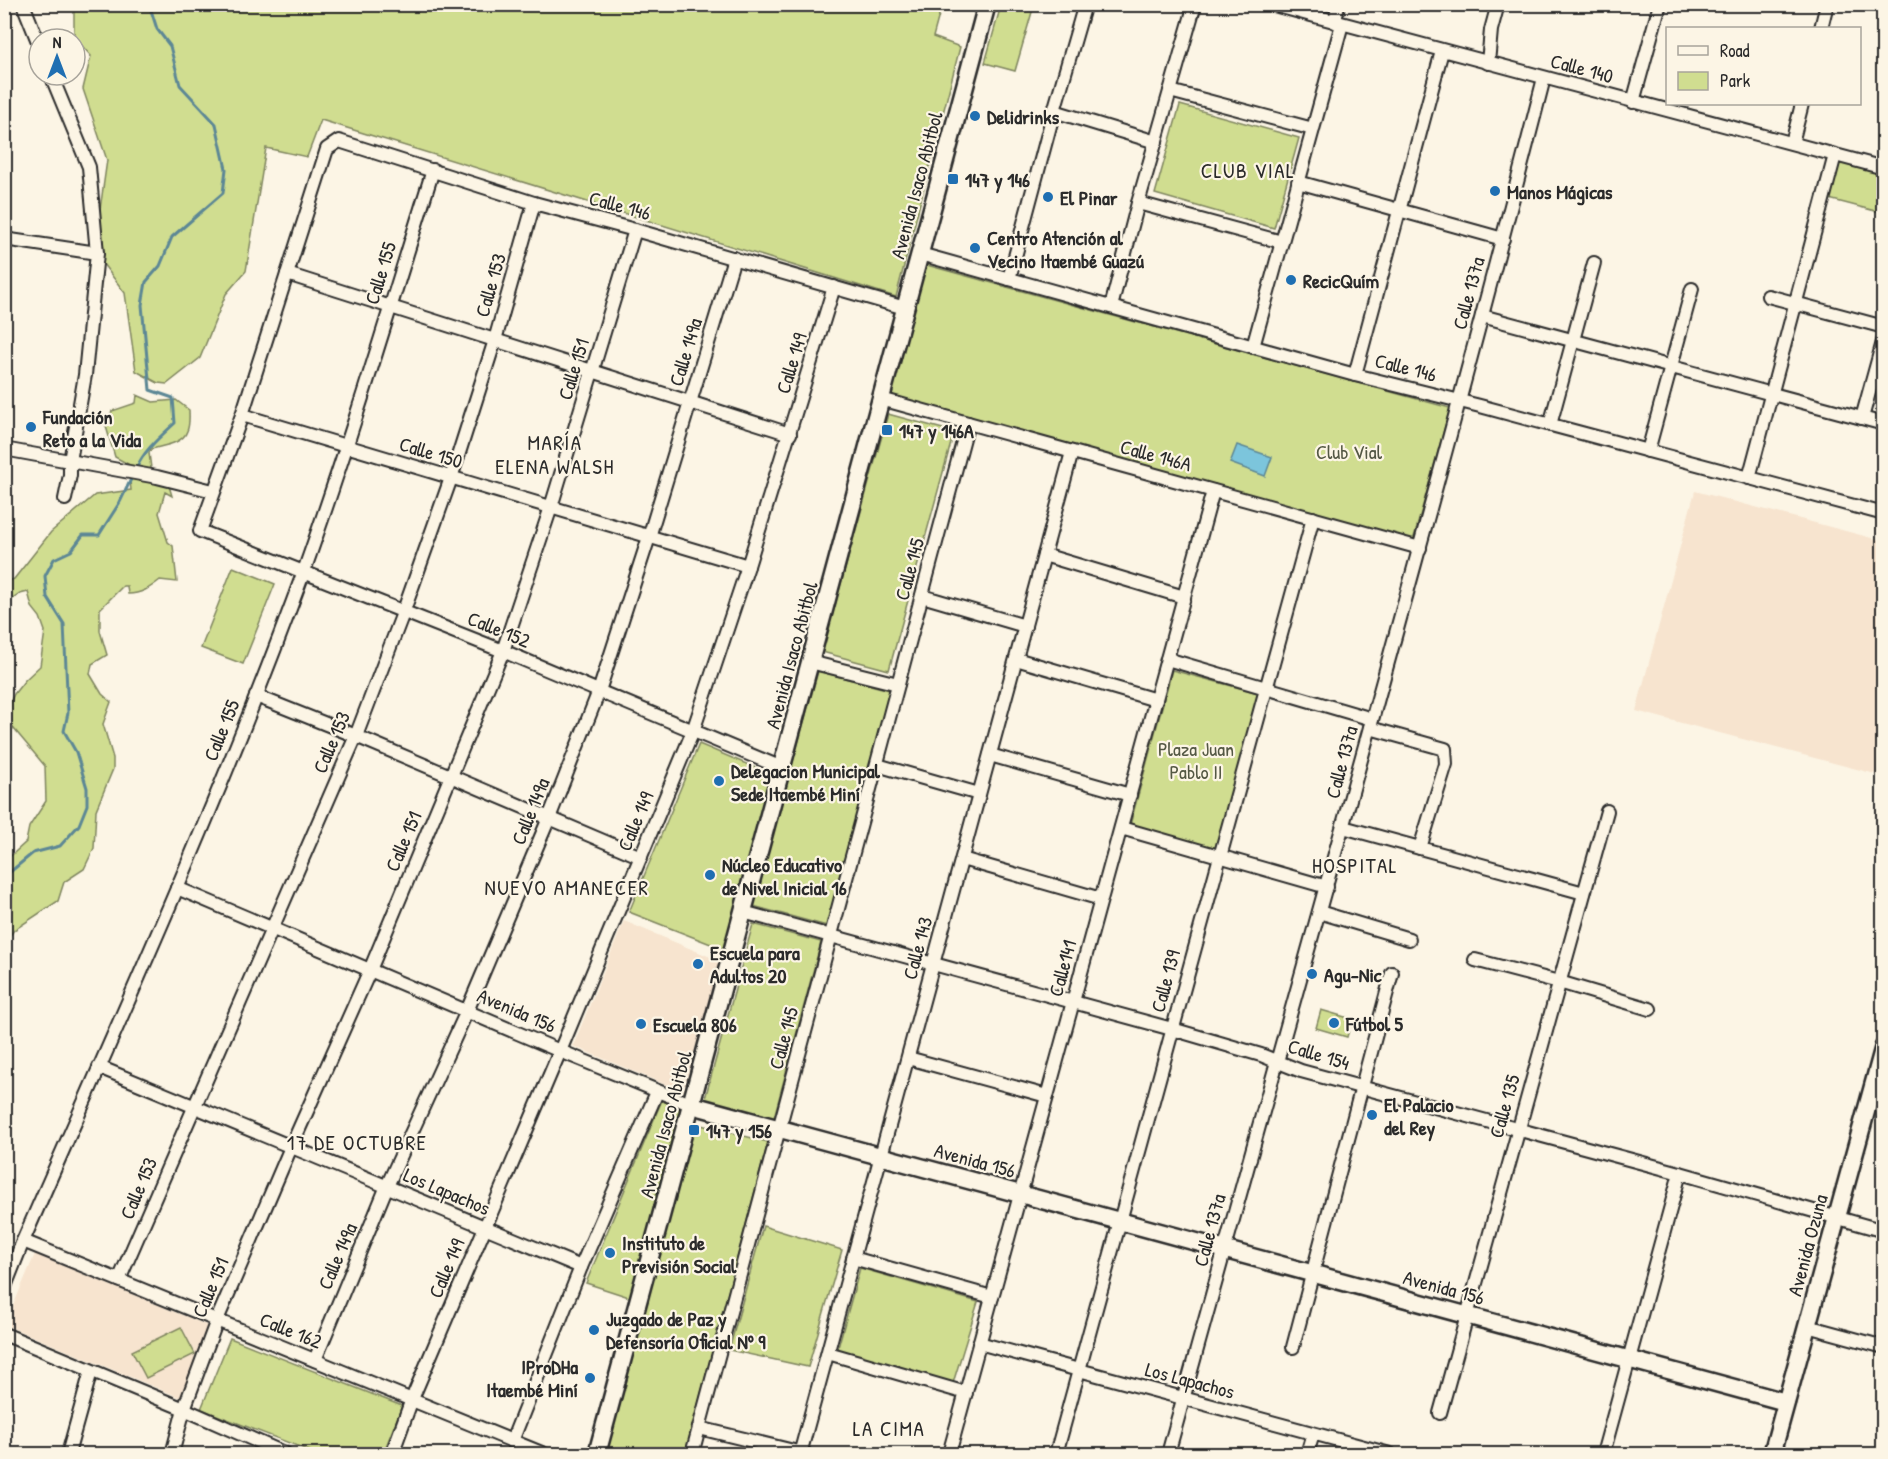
<svg xmlns="http://www.w3.org/2000/svg" width="1888" height="1459" viewBox="0 0 1888 1459" font-family="'Patrick Hand',sans-serif">
<style>
.built{fill:#f7e4cf}
.green{fill:#d0dd90;stroke:#7e845e;stroke-width:1.5}
.water{fill:#7cc5dc;stroke:#5c8795;stroke-width:1.5}
.lines{fill:none;stroke-linecap:round;stroke-linejoin:round}
.stream{stroke:#5c8795;stroke-width:3}
.minor-casing{stroke:#2b2b2b;stroke-width:16}
.major-casing{stroke:#2b2b2b;stroke-width:21}
.minor{stroke:#fcf5e5;stroke-width:12}
.major{stroke:#fcf5e5;stroke-width:16}
.poi-dot{fill:#1f6fb2;stroke:#fcf5e5;stroke-width:2}
.labels{text-anchor:middle;dominant-baseline:central;stroke-width:4.5;stroke-linejoin:round;paint-order:stroke}
.street-label{font-size:20px;fill:#2b2b2b;stroke:#fcf5e5}
.poi-label{font-size:20px;font-weight:bold;fill:#2b2b2b;stroke:#fcf5e5;text-anchor:start}
.park-label{font-size:20px;fill:#545844;stroke:#fcf5e5}
.neighbourhood-label{font-size:21px;letter-spacing:1.5px;fill:#2b2b2b;stroke:#fcf5e5}
</style>
<rect width="100%" height="100%" fill="#fcf5e5"/>
<filter id="ink" filterUnits="userSpaceOnUse"><feTurbulence type="fractalNoise" baseFrequency=".0167" numOctaves="2"/><feDisplacementMap in="SourceGraphic" scale="12" xChannelSelector="R" yChannelSelector="G"/><feConvolveMatrix kernelMatrix="1 2 1 2 8 2 1 2 1" color-interpolation-filters="sRGB"/></filter>
<g filter="url(#ink)">
<g class="built">
<polygon points="1695,491 1883,541 1883,776 1636,711"/>
<polygon points="624,921 720,961 683,1092 573,1046"/>
<polygon points="35,1254 216,1329 186,1400 5,1325"/>
</g>
<g class="green">
<polygon points="942,4 933,37 960,47 896,297 321,120 307,157 266,148 246,271 226,294 200,358 167,384 158,383 136,371 125,293 94,252 107,160 83,89 91,56 74,37 74,5"/>
<polygon points="1001,5 1034,5 1015,71 985,63"/>
<polygon points="1180,105 1299,138 1274,228 1155,194"/>
<polygon points="1839,162 1883,174 1883,213 1829,199"/>
<polygon points="923,264 1450,408 1413,541 891,395"/>
<path d="M137,395L153,402L176,400L189,410C189,416 190,425 187,431C183,444 162,446 151,449L149,453L151,468L167,479L172,496L165,492L159,513L168,542L173,546L177,582L160,580C150,588 141,594 128,594L127,586H123L100,609V631L107,655L92,664L90,674L102,694L111,702L103,724L113,758V769L96,810L94,848L84,869L64,882L58,901L14,930L5,942V861L26,842L29,827L46,801L45,766L4,717L5,713L14,694L25,680L40,666L45,631L40,617L32,607L28,592L20,594L5,604V582L14,579L51,532L95,495L131,490L128,464L115,457L105,423L112,411L136,403Z"/>
<polygon points="888,414 954,432 889,670 822,652"/>
<polygon points="233,567 275,584 243,664 201,648"/>
<polygon points="1172,670 1262,694 1220,849 1130,825"/>
<polygon points="818,671 893,691 827,926 753,906"/>
<polygon points="699,744 770,774 726,950 629,912"/>
<polygon points="753,924 821,942 773,1121 704,1102"/>
<polygon points="1321,1010 1352,1019 1347,1037 1316,1028"/>
<polygon points="662,1100 681,1110 632,1298 586,1283"/>
<polygon points="693,1123 768,1142 685,1454 605,1454"/>
<polygon points="763,1226 842,1250 808,1367 729,1350"/>
<polygon points="860,1268 978,1302 953,1383 837,1351"/>
<polygon points="181,1327 195,1354 146,1378 132,1351"/>
<polygon points="230,1338 402,1406 383,1454 318,1454 201,1409"/>
</g>
<polygon class="water" points="1237,445 1272,457 1265,476 1230,463"/>
<g class="lines">
<g class="stream">
<path d="M136,469C144,450 160,437 175,423L173,398L150,390L142,305L146,282L160,266L172,237L223,193L226,169L216,124L180,85L170,46L157,29L149,4"/>
<polyline points="4,877 33,853 60,846 79,825 87,805 87,788 76,752 64,731 68,713 64,624 47,597 45,576 54,559 71,551 83,535 99,535 120,502 133,475"/>
</g>
<g class="minor-casing">
<g id="minor">
<polyline points="23,4 39,44"/>
<polyline points="1270,4 1884,168"/>
<polyline points="1879,4 1884,6"/>
<polyline points="1335,22 1338,4"/>
<polyline points="1821,28 1827,4"/>
<polyline points="1488,63 1491,30 1498,4"/>
<polyline points="51,75 89,167 97,253 85,375 70,461 70,475 65,499"/>
<polyline points="1170,91 1313,129"/>
<polyline points="1633,102 1660,4"/>
<polyline points="1054,111 1156,142"/>
<polyline points="1792,143 1802,104"/>
<polyline points="1298,182 1503,239"/>
<polyline points="1138,203 1282,242"/>
<polyline points="4,239 97,253"/>
<polyline points="920,254 1355,375 1480,406 1884,514"/>
<polyline points="287,274 790,434"/>
<polyline points="1009,279 1054,111 1085,4"/>
<polyline points="1768,296 1884,327"/>
<polyline points="1111,307 1138,203 1195,4"/>
<polyline points="1482,316 1884,424"/>
<polyline points="1253,347 1342,24"/>
<polyline points="1355,375 1442,51"/>
<polyline points="881,399 1420,548"/>
<polyline points="242,415 748,566"/>
<polyline points="1862,418 1884,338"/>
<polyline points="1550,425 1594,263"/>
<polyline points="4,449 157,477 213,491"/>
<polyline points="1648,451 1692,289"/>
<polyline points="1749,478 1835,155"/>
<polyline points="1044,555 1184,597"/>
<polyline points="922,596 1025,626"/>
<polyline points="1016,659 1156,700"/>
<polyline points="1167,659 1372,719"/>
<polyline points="810,662 898,684"/>
<polyline points="256,696 356,736 641,857"/>
<polyline points="1370,728 1445,749 1446,764 1420,848"/>
<polyline points="990,755 1130,795"/>
<polyline points="877,765 979,794"/>
<polyline points="782,768 503,651 200,531 242,415 327,149 339,141 534,203 635,230 905,308"/>
<polyline points="1343,827 1584,893"/>
<polyline points="1121,828 1327,887"/>
<polyline points="962,859 1101,899"/>
<polyline points="177,888 560,1051 692,1105"/>
<polyline points="743,912 1172,1029 1261,1055 1301,1071 1680,1173 1884,1231"/>
<polyline points="1319,912 1409,939"/>
<polyline points="1475,960 1559,982 1650,1009"/>
<polyline points="908,1058 1047,1096"/>
<polyline points="99,1067 581,1267"/>
<polyline points="23,1241 544,1454"/>
<polyline points="853,1258 992,1297"/>
<polyline points="119,1280 356,736 403,613 451,478 495,340 534,203"/>
<path d="M4,1289L23,1241C120,1019 221,798 304,571C351,439 391,304 433,170"/>
<polyline points="1807,1326 1884,1347"/>
<polyline points="4,1334 184,1409 286,1454"/>
<polyline points="979,1343 1390,1454"/>
<polyline points="1293,1347 1392,973"/>
<polyline points="828,1353 966,1393"/>
<polyline points="315,1360 387,1186 467,1011 549,818 599,691 649,537 734,258"/>
<polyline points="1440,1413 1607,811"/>
<polyline points="699,1428 806,1454"/>
<polyline points="512,1441 581,1267 657,1092"/>
<polyline points="68,1454 91,1371"/>
<polyline points="172,1454 184,1409 217,1320 291,1147 370,970 503,651 551,507 635,230"/>
<polyline points="392,1454 412,1399 560,1051 693,731 748,566 834,287"/>
<polyline points="692,1454 968,423"/>
<polyline points="800,1454 1072,452"/>
<polyline points="949,1454 1213,491"/>
<polyline points="1056,1454 1313,518"/>
<path d="M1168,1454C1294,996 1426,539 1544,78"/>
<polyline points="1307,1454 1313,1434"/>
<polyline points="1603,1454 1680,1173"/>
</g>
</g>
<g class="major-casing">
<g id="major">
<polyline points="692,1105 1786,1402"/>
<polyline points="597,1454 987,4"/>
<polyline points="1772,1454 1884,1046"/>
</g>
</g>
<use href="#minor" class="minor"/>
<use href="#major" class="major"/>
</g>
</g>
<g class="poi-dot">
<circle cx="975" cy="116" r="6"/>
<rect x="947" y="173" width="12" height="12" rx="3"/>
<circle cx="1495" cy="191" r="6"/>
<circle cx="1048" cy="197" r="6"/>
<circle cx="975" cy="248" r="6"/>
<circle cx="1291" cy="280" r="6"/>
<circle cx="31" cy="427" r="6"/>
<rect x="881" y="424" width="12" height="12" rx="3"/>
<circle cx="719" cy="781" r="6"/>
<circle cx="710" cy="875" r="6"/>
<circle cx="698" cy="964" r="6"/>
<circle cx="1312" cy="974" r="6"/>
<circle cx="1334" cy="1023" r="6"/>
<circle cx="641" cy="1024" r="6"/>
<circle cx="1372" cy="1115" r="6"/>
<rect x="688" y="1124" width="12" height="12" rx="3"/>
<circle cx="610" cy="1253" r="6"/>
<circle cx="594" cy="1330" r="6"/>
<circle cx="590" cy="1378" r="6"/>
</g>
<g class="labels">
<g class="street-label">
<text transform="translate(1582 68) rotate(15)">Calle 140</text>
<text transform="translate(916 185) rotate(-75)">Avenida Isaco Abitbol</text>
<text transform="translate(620 205) rotate(15)">Calle 146</text>
<text transform="translate(380 273) rotate(-73)">Calle 155</text>
<text transform="translate(490 285) rotate(-74)">Calle 153</text>
<text transform="translate(1468 293) rotate(-75)">Calle 137a</text>
<text transform="translate(685 352) rotate(-73)">Calle 149a</text>
<text transform="translate(791 363) rotate(-73)">Calle 149</text>
<text transform="translate(1406 367) rotate(14)">Calle 146</text>
<text transform="translate(573 369) rotate(-73)">Calle 151</text>
<text transform="translate(431 452) rotate(17)">Calle 150</text>
<text transform="translate(1156 455) rotate(15)">Calle 146A</text>
<text transform="translate(909 569) rotate(-75)">Calle 145</text>
<text transform="translate(499 629) rotate(22)">Calle 152</text>
<text transform="translate(791 655) rotate(-75)">Avenida Isaco Abitbol</text>
<text transform="translate(221 730) rotate(-68)">Calle 155</text>
<text transform="translate(331 742) rotate(-67)">Calle 153</text>
<text transform="translate(1341 762) rotate(-75)">Calle 137a</text>
<text transform="translate(530 811) rotate(-68)">Calle 149a</text>
<text transform="translate(635 821) rotate(-67)">Calle 149</text>
<text transform="translate(403 841) rotate(-67)">Calle 151</text>
<text transform="translate(917 948) rotate(-75)">Calle 143</text>
<text transform="translate(1062 968) rotate(-75)">Calle141</text>
<text transform="translate(1165 981) rotate(-75)">Calle 139</text>
<text transform="translate(517 1010) rotate(23)">Avenida 156</text>
<text transform="translate(783 1038) rotate(-75)">Calle 145</text>
<text transform="translate(1319 1054) rotate(17)">Calle 154</text>
<text transform="translate(1504 1106) rotate(-74)">Calle 135</text>
<text transform="translate(665 1124) rotate(-75)">Avenida Isaco Abitbol</text>
<text transform="translate(975 1160) rotate(15)">Avenida 156</text>
<text transform="translate(138 1188) rotate(-67)">Calle 153</text>
<text transform="translate(447 1191) rotate(23)">Los Lapachos</text>
<text transform="translate(1209 1230) rotate(-75)">Calle 137a</text>
<text transform="translate(1807 1245) rotate(-75)">Avenida Ozuna</text>
<text transform="translate(337 1256) rotate(-67)">Calle 149a</text>
<text transform="translate(446 1268) rotate(-67)">Calle 149</text>
<text transform="translate(210 1287) rotate(-67)">Calle 151</text>
<text transform="translate(1444 1287) rotate(15)">Avenida 156</text>
<text transform="translate(291 1330) rotate(22)">Calle 162</text>
<text transform="translate(1190 1380) rotate(15)">Los Lapachos</text>
</g>
<g class="poi-label">
<text x="987" y="116">Delidrinks</text>
<text x="965" y="179">147 y 146</text>
<text x="1507" y="191">Manos Mágicas</text>
<text x="1060" y="197">El Pinar</text>
<text x="987" y="237">Centro Atención al<tspan x="987" dy="23">Vecino Itaembé Guazú</tspan></text>
<text x="1303" y="280">RecicQuím</text>
<text x="43" y="416">Fundación<tspan x="43" dy="23">Reto a la Vida</tspan></text>
<text x="899" y="430">147 y 146A</text>
<text x="731" y="770">Delegacion Municipal<tspan x="731" dy="23">Sede Itaembé Miní</tspan></text>
<text x="722" y="864">Núcleo Educativo<tspan x="722" dy="23">de Nivel Inicial 16</tspan></text>
<text x="710" y="952">Escuela para<tspan x="710" dy="23">Adultos 20</tspan></text>
<text x="1324" y="974">Agu-Nic</text>
<text x="1346" y="1023">Fútbol 5</text>
<text x="653" y="1024">Escuela 806</text>
<text x="1384" y="1104">El Palacio<tspan x="1384" dy="23">del Rey</tspan></text>
<text x="706" y="1130">147 y 156</text>
<text x="622" y="1242">Instituto de<tspan x="622" dy="23">Previsión Social</tspan></text>
<text x="606" y="1318">Juzgado de Paz y<tspan x="606" dy="23">Defensoría Oficial Nº 9</tspan></text>
<text x="578" y="1366" text-anchor="end">IProDHa<tspan x="578" dy="23">Itaembé Miní</tspan></text>
</g>
<g class="park-label">
<text x="1349" y="451">Club Vial</text>
<text x="1196" y="748">Plaza Juan<tspan x="1196" dy="23">Pablo II</tspan></text>
</g>
<g class="neighbourhood-label">
<text x="1248" y="170">CLUB VIAL</text>
<text x="555" y="442">MARÍA<tspan x="555" dy="24">ELENA WALSH</tspan></text>
<text x="1355" y="865">HOSPITAL</text>
<text x="567" y="887">NUEVO AMANECER</text>
<text x="357" y="1142">17 DE OCTUBRE</text>
<text x="889" y="1428">LA CIMA</text>
</g>
</g>
<rect width="1888" height="1459" fill="none" stroke="#fcf5e5" stroke-width="24"/>
<rect x="12" y="12" width="1864" height="1435" fill="none" stroke="#2b2b2b" stroke-width="2" filter="url(#ink)"/>
<rect x="1666" y="27" width="195" height="78" fill="#fcf5e5" stroke="#a8a49b" stroke-width="1.5"/>
<rect x="1678" y="46" width="30" height="9" fill="#fcf5e5" stroke="#a8a49b" stroke-width="1.5"/>
<text x="1720" y="57" font-size="18" fill="#2b2b2b">Road</text>
<rect x="1678" y="72" width="30" height="18" fill="#d0dd90" stroke="#a8a49b" stroke-width="1.5"/>
<text x="1720" y="87" font-size="18" fill="#2b2b2b">Park</text>
<g transform="translate(57 57)"><circle r="28" fill="#fcf5e5" stroke="#a8a49b" stroke-width="1.5"/>
<path d="M0-4.5L10 22L0 15L-10 22Z" fill="#1f6fb2"/>
<text y="-9" font-size="16" font-weight="bold" text-anchor="middle" fill="#2b2b2b">N</text>
</g>
</svg>
